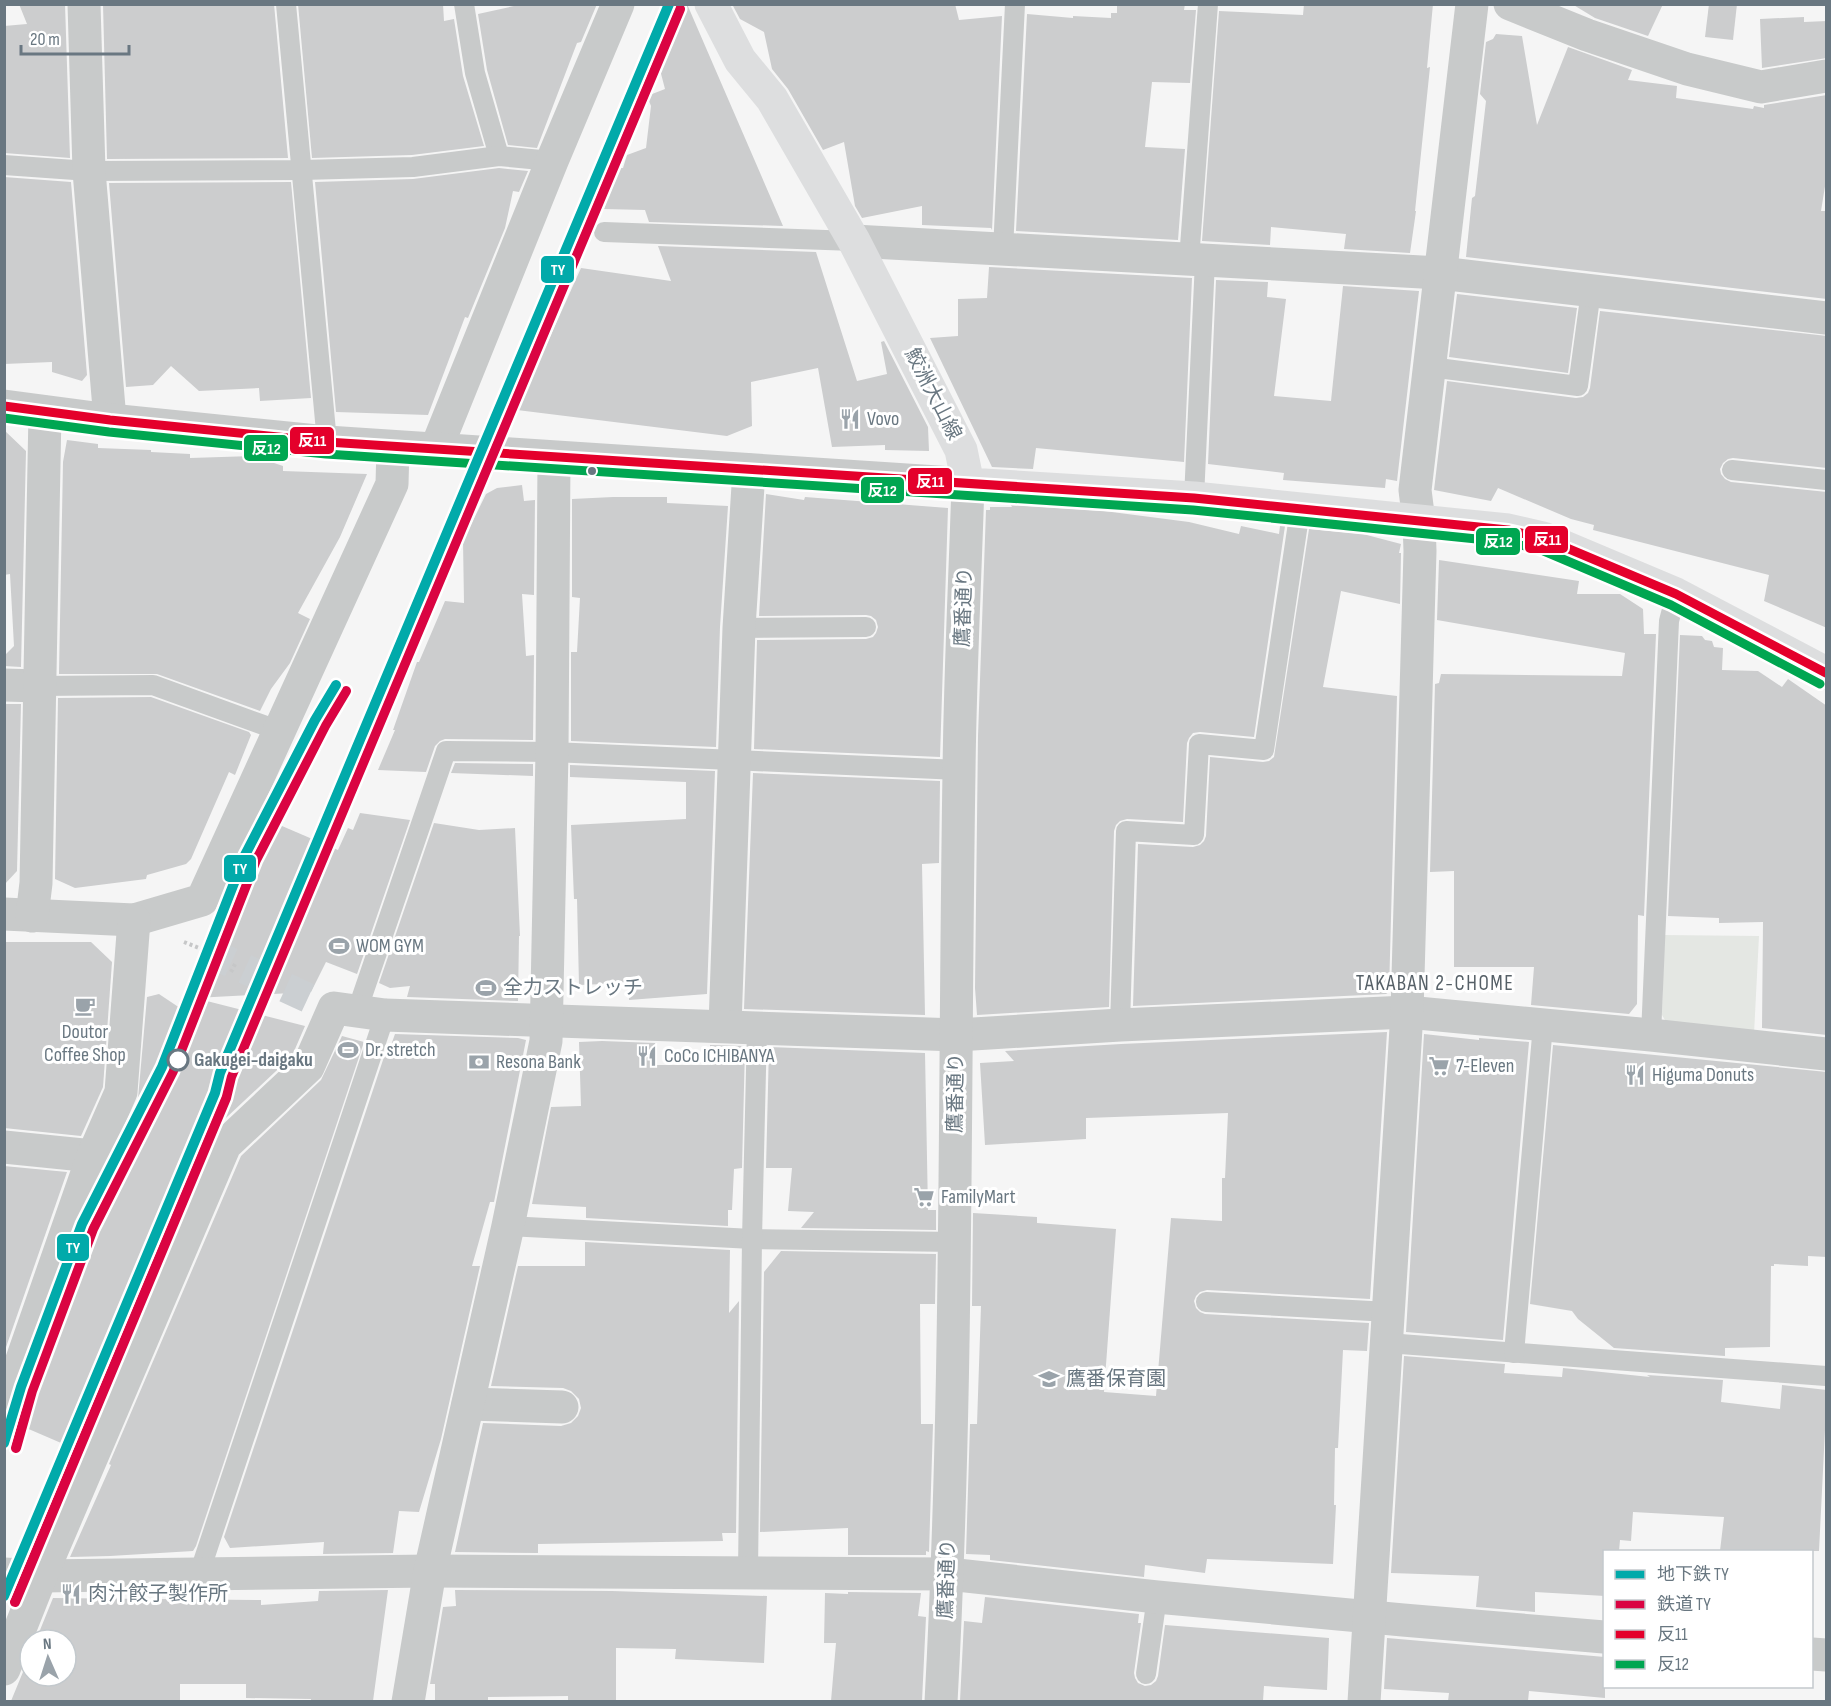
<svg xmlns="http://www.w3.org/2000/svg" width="1831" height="1706" viewBox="0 0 1831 1706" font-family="'Sofia Sans Condensed','Noto Sans JP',sans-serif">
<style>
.green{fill:#e4e7e3}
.building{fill:#cccdce}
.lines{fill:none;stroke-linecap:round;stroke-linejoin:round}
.pedestrian-tunnel{stroke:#cbcfd2;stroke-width:30;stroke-dasharray:30 15;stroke-linecap:butt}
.path{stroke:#c6c7c8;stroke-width:4;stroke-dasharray:3 3;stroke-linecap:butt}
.service{stroke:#c8caca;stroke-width:20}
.minor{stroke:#c8caca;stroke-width:33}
.tertiary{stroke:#c8caca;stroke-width:33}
.secondary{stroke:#dddedf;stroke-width:33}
.bus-1-casing{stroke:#fff;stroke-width:14}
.bus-2-casing{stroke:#fff;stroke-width:14}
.bus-1{stroke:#e4002b;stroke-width:9}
.bus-2{stroke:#00a651;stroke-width:9}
.rail-1-casing{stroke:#fff;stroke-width:15}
.rail-1{stroke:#da0442;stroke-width:10}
.metro-1-casing{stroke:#fff;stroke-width:15}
.metro-1{stroke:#01aaaa;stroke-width:10}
.bus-dot{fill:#697781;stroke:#fff;stroke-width:2}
.stop-dot{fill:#fff;stroke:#697781;stroke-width:3}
.labels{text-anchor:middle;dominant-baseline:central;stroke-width:6;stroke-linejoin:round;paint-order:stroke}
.street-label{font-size:20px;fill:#697781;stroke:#fff}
.poi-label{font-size:20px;fill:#697781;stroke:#fff;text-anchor:start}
.stop-label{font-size:20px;font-weight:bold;fill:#697781;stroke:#fff;text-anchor:start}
.neighbourhood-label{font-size:21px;letter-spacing:1.5px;fill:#566067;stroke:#fff}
.line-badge{stroke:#fff;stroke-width:2}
.badge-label{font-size:16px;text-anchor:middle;font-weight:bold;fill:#fff}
</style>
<rect width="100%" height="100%" fill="#f5f5f5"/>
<polygon class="green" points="1664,935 1759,936 1754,1034 1668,1025 1662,1015"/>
<g class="building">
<polygon points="19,4 65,4 70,158 4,153 4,26 27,24"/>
<polygon points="103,4 274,4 288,158 107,159"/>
<polygon points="298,4 443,4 444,21 454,19 463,76 484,146 412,155 312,158"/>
<polygon points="523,4 597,4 581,42 577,43 537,148 508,145 487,70 478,14"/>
<polygon points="681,4 687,4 783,226 649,222 645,210 604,209 618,168 623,168 627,155 646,148 651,106 647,96 665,89 659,66"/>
<polygon points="732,4 955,4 959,20 1002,16 992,230 991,228 922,225 922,206 862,218 855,206 844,142 823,150 788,89 772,69 764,32 740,19"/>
<polygon points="1117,4 1185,4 1184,10 1196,10 1190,83 1152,82 1145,147 1185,149 1178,240 1016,231 1027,14 1073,18 1073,16 1111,18 1111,13 1117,13"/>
<polygon points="1304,4 1433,4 1427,68 1430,67 1415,211 1416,211 1410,253 1344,249 1346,234 1271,227 1270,245 1202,241 1219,11 1303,15"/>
<polygon points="1572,4 1663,4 1648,36 1595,18"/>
<polygon points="1709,4 1737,4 1733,40 1705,37"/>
<polygon points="1804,17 1804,22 1827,21 1827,58 1762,68 1760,19"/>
<polygon points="1496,34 1522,36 1537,125 1568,47 1632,70 1628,80 1677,86 1676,98 1753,109 1754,106 1764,108 1764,105 1827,95 1827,174 1821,211 1827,211 1827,299 1466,257 1472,198 1475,196 1486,101 1480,94 1486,42 1493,39"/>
<polygon points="499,168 528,171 519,192 513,191 505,228 468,318 465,317 428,415 336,412 315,182 413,179"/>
<polygon points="4,177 71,182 87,375 82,381 52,372 52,362 4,364"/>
<polygon points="291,182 311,398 260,401 259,388 199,391 171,366 153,385 126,387 109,183"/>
<polygon points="658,246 816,252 857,381 887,374 881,342 884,341 928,427 929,451 885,450 885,445 832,447 818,368 751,382 752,426 727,436 517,410 581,268 671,281"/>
<polygon points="989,267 1192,278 1184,462 1036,448 1033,469 992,467 930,338 958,336 958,299 987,298"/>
<polygon points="1216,280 1268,282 1267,297 1286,299 1274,396 1331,401 1343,286 1419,291 1397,481 1386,479 1385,488 1283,480 1284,473 1208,464"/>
<polygon points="1457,294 1577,308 1568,373 1449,357"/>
<polygon points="1600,311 1827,336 1827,468 1733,458 1728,459 1723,463 1720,469 1721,474 1725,479 1731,482 1827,492 1827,628 1764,601 1769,575 1593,530 1594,525 1571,519 1498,488 1491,501 1434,490 1447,381 1576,398 1583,397 1588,393 1590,388"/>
<polygon points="4,430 26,451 21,667 4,666 4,656 14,646 10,574 4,575"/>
<polygon points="67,440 98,444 98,448 151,450 151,452 190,454 190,458 253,456 283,466 283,471 367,474 340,537 298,613 310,619 290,663 271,689 260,711 157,674 59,674 63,462"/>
<polygon points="522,485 524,501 535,500 534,595 522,594 526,656 534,655 533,740 445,739 440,741 435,746 426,772 378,770 395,730 393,730 417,662 419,662 445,601 464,603 463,541 486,494 497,488"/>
<polygon points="766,494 804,500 805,497 948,508 940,757 754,749 757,640 866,639 873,637 876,633 878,627 876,620 871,616 866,615 759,616"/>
<polygon points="613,497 667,497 667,503 728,506 720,627 716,747 571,741 571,652 577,652 580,598 572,597 572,499"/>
<polygon points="1011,505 1104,511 1189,522 1239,534 1241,526 1279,534 1280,526 1285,526 1254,737 1200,732 1193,733 1189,738 1187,743 1183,822 1127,819 1120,821 1116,825 1114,831 1109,1007 977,1015 975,988 978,736 986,510 990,510 990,507 1012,507"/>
<polygon points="1309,529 1363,534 1401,544 1399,553 1401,553 1400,604 1341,591 1323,687 1397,696 1389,992 1386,994 1133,1006 1138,844 1193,847 1200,845 1204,841 1206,836 1210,757 1263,762 1269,761 1274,757"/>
<polygon points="1439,560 1579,581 1577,594 1620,594 1643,609 1644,634 1656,634 1644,916 1638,915 1637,1004 1629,1014 1531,1005 1534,967 1454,967 1454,871 1430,872 1435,684 1439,683 1441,674 1622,676 1625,653 1437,620"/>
<polygon points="1680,635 1702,636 1705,640 1712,641 1714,647 1723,648 1722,670 1758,671 1782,687 1788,679 1827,706 1827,1035 1762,1028 1763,922 1719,923 1719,918 1668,916"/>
<polygon points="151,697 249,732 251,735 235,775 229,772 191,859 186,864 147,875 146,879 75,888 55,879 58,698"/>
<polygon points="4,704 21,704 17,871 4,885"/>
<polygon points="455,763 533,764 533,776 451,773"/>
<polygon points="570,765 715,771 707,994 629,1000 629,983 579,985 577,899 574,899 571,825 686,819 686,782 570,777"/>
<polygon points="753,773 940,781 939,863 922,864 925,1015 744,1009"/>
<polygon points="360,813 410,820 357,974 326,962 311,992 195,998 305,1026 292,1056 212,1131 208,1138 75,1449 17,1424 22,1417 110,1163 138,1099 147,997 159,994 180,1008 207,943 268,820 338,850 348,828 353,830"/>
<polygon points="434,823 479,830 515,828 520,936 519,936 518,1001 407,997 410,986 390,988 379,983"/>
<polygon points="4,942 91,942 112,962 103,1087 81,1136 4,1128"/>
<polygon points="1387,1032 1370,1299 1207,1290 1200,1292 1196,1296 1194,1301 1196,1308 1200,1312 1205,1314 1369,1323 1367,1351 1343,1350 1338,1448 1335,1448 1334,1505 1336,1505 1333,1564 1207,1559 1205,1573 1145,1565 1144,1577 990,1560 990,1555 966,1554 970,1424 977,1424 981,1306 972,1306 973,1213 1037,1217 1037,1223 1116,1229 1104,1392 1156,1396 1171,1218 1222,1221 1222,1178 1225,1178 1228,1113 1086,1118 1086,1139 985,1145 980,1063 1014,1061 1005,1051 1121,1044"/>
<polygon points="395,1034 518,1038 526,1040 494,1202 490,1202 472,1266 480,1266 441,1439 419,1512 399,1511 393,1553 323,1554 324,1542 230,1548 224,1537 387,1048 390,1048"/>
<polygon points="1424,1034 1479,1040 1479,1038 1529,1042 1503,1340 1406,1332"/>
<polygon points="342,1036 364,1042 196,1546 193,1551 110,1556 70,1557 111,1465 109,1464 241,1156 321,1080"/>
<polygon points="602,1041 655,1043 656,1065 710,1065 710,1045 745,1046 742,1168 734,1169 732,1210 728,1210 728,1226 586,1218 586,1207 532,1204 551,1107 581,1106 579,1042"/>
<polygon points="1553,1045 1827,1072 1827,1257 1808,1256 1808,1266 1774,1264 1774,1266 1771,1266 1770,1347 1725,1348 1725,1356 1614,1348 1578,1319 1572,1311 1530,1304"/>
<polygon points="769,1047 925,1053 928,1210 936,1210 936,1230 801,1228 814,1212 788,1211 792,1168 766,1168"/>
<polygon points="4,1166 67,1172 4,1353"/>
<polygon points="585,1242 730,1250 729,1313 739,1301 736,1533 722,1533 723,1541 538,1544 538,1553 455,1552 483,1423 561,1426 571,1423 578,1416 581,1408 579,1399 571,1391 563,1388 491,1386 518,1266 585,1266"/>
<polygon points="781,1251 936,1254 935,1304 920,1304 921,1424 933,1424 929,1552 926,1551 926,1555 848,1555 848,1528 760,1532 764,1272"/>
<polygon points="1404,1356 1505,1364 1504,1373 1562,1377 1563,1368 1650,1377 1647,1375 1723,1380 1721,1402 1780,1409 1782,1385 1827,1390 1819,1551 1720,1551 1724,1517 1633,1512 1631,1541 1620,1540 1619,1551 1605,1551 1605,1596 1535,1592 1535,1612 1476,1607 1479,1576 1391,1573"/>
<polygon points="388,1590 373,1701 311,1701 311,1699 246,1698 246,1684 180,1684 180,1701 11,1701 30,1655 30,1676 66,1676 66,1640 36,1640 53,1598 261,1600 261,1605 318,1601 319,1591"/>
<polygon points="455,1590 612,1591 767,1596 764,1663 675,1659 676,1649 616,1648 616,1701 568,1701 568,1696 488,1697 488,1701 435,1701 435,1684 430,1684 443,1607 456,1606"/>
<polygon points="848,1592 921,1593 918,1616 926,1617 922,1701 831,1701 836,1643 824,1643 825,1593 848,1594"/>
<polygon points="985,1597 1139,1614 1138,1623 1141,1623 1134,1673 1135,1678 1138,1683 1145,1686 1151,1685 1156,1681 1158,1676 1165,1625 1329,1638 1327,1690 1264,1686 1263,1701 960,1701 964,1621 982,1623"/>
<polygon points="1387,1638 1605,1657 1605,1698 1529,1691 1528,1701 1448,1701 1449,1693 1384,1689"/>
</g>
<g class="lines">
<polyline class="pedestrian-tunnel" points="204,950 308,998"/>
<g class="path">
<polyline points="184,942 204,950"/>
<polyline points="231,972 235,964"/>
</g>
<g class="service">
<polyline points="286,4 327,442"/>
<polyline points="464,4 475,73 499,156"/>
<polyline points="4,165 89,171 302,170 413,167 499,156 552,161"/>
<polyline points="604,232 854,241"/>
<polyline points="1003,250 1015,4"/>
<polyline points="1189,260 1208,4"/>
<polyline points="1430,367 1578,386 1591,291"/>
<polyline points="1732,470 1826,480"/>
<polyline points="1194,498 1205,261"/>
<polyline points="739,628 866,627"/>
<polyline points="39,686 153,685 280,731"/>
<polyline points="357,1011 446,751 552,752 959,770"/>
<polyline points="1120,1025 1126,831 1194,835 1199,744 1264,750 1300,510"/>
<polyline points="1651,1035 1669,621 1676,594"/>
<polyline points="508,1226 752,1239 955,1242"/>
<polyline points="1206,1302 1389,1312"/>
<polyline points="1387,1343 1826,1376"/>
<polyline points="1514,1353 1543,1025"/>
<polyline points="748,1572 752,1239 757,1028"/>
<polyline points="199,1574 385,1015"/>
<polyline points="1146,1674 1157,1597"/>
</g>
<g class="minor">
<polyline points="84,4 89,171 110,420"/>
<polyline points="1510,4 1587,35 1687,69 1761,87 1826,76"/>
<polyline points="854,241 1440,273 1826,318"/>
<polyline points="436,449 552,161 618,4"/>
<polyline points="4,685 39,686"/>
<polyline points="4,914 134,920 202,900 392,484 393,447"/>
<polyline points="32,916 36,883 45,412"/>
<polyline points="725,1026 739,628 749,470"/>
<polyline points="4,1147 93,1156"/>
<polyline points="468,1404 562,1407"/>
<polyline points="4,1411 93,1156 121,1092 134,920"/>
<polyline points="4,1574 41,1576 430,1571 948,1574 1157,1597 1403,1620 1604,1637"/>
<polyline points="1812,1654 1826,1655"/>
<polyline points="4,1669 41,1576 225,1145 308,1067 334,1008 385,1015 957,1035 1120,1025 1407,1012 1651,1035 1826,1054"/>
<polyline points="408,1702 430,1571 508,1226 546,1041 552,752 554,458"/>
<polyline points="1364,1702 1407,1012 1420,551 1419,522 1415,490 1472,4"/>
</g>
<path class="tertiary" d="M4,406L110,420L327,442L968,484C965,580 960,676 959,772C954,1082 958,1392 941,1702"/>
<polyline class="secondary" points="711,4 740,60 772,99 854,241 961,450 968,484 1194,498 1508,530 1543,538 1676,594 1826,673"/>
<g class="bus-1-casing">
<polyline id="bus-1" points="4,406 110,420 327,442 1194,498 1508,530 1543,538 1676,594 1826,673"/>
</g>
<g class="bus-2-casing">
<polyline id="bus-2" points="4,418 109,432 326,454 1193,510 1506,542 1539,549 1671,605 1820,684"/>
</g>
<use href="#bus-1" class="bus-1"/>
<use href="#bus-2" class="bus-2"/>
<g class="rail-1-casing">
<g id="rail-1">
<polyline points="16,1448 32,1391 93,1229 173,1071 256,860 325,726 346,691"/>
<polyline points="15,1602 226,1098 231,1077 680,9"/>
</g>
</g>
<use href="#rail-1" class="rail-1"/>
<g class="metro-1-casing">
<g id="metro-1">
<polyline points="4,1443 21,1387 82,1224 162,1067 245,855 315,720 336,685"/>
<polyline points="4,1596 215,1093 220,1073 669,4"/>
</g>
</g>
<use href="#metro-1" class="metro-1"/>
</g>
<defs>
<g id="restaurant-bare" transform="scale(1.62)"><path d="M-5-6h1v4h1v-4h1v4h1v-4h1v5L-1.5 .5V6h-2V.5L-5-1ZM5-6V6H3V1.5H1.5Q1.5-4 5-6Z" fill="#9aa3aa" stroke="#fff" stroke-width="2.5" paint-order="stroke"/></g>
<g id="stadium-bare" transform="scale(1.62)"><path d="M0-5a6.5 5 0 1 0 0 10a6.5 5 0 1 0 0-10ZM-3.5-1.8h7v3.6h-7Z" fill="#9aa3aa" stroke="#fff" stroke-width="2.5" paint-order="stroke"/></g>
<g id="cafe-bare" transform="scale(1.62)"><path d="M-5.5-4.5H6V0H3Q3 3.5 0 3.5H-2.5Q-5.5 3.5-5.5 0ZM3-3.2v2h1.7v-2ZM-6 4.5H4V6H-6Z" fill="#9aa3aa" stroke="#fff" stroke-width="2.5" paint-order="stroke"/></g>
<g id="bank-bare" transform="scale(1.62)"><path d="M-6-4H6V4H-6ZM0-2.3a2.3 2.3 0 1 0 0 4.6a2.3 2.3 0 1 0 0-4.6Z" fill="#9aa3aa" stroke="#fff" stroke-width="2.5" paint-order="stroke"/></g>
<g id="supermarket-bare" transform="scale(1.62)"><path d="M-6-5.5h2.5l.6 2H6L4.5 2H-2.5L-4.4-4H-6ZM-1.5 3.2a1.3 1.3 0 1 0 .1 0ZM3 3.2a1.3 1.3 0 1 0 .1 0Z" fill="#9aa3aa" stroke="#fff" stroke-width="2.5" paint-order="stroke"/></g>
<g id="school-bare" transform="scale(1.62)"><path d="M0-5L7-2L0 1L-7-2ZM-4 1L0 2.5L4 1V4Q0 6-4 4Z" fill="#9aa3aa" stroke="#fff" stroke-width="2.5" paint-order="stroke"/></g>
</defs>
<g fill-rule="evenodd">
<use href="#restaurant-bare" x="850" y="419"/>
<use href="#stadium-bare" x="339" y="946"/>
<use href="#stadium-bare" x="486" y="988"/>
<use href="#cafe-bare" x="85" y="1006"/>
<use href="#stadium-bare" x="348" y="1050"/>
<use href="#restaurant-bare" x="647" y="1056"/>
<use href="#bank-bare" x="479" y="1062"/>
<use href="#supermarket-bare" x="1439" y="1066"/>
<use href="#restaurant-bare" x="1635" y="1075"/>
<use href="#supermarket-bare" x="924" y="1197"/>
<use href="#school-bare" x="1049" y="1379"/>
<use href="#restaurant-bare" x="71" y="1594"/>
</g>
<circle class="bus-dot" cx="592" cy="471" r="5"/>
<circle class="stop-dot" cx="178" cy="1060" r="10"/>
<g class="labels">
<g class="street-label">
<text transform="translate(933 394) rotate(63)">鮫洲大山線</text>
<text transform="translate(964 607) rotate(-88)">鷹番通り</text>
<text transform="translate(956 1093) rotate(-89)">鷹番通り</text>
<text transform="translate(947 1579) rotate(-88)">鷹番通り</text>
</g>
<g class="poi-label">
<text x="867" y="419">Vovo</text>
<text x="356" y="946">WOM GYM</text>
<text x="503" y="988">全力ストレッチ</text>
<text x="85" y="1032" text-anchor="middle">Doutor<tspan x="85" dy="23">Coffee Shop</tspan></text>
<text x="365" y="1050">Dr. stretch</text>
<text x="664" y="1056">CoCo ICHIBANYA</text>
<text x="496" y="1062">Resona Bank</text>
<text x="1456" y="1066">7-Eleven</text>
<text x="1652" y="1075">Higuma Donuts</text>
<text x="941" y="1197">FamilyMart</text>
<text x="1066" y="1379">鷹番保育園</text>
<text x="88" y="1594">肉汁餃子製作所</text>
</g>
<g class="stop-label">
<text x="194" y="1060">Gakugei-daigaku</text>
</g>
<g class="neighbourhood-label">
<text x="1435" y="983">TAKABAN 2-CHOME</text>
</g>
</g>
<g class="line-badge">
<rect x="540" y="255" width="35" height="29" rx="6" fill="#01aaaa"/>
<rect x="289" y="426" width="46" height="29" rx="6" fill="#e4002b"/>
<rect x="243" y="434" width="46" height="28" rx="6" fill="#00a651"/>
<rect x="907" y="467" width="46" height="28" rx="6" fill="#e4002b"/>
<rect x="860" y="476" width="45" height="28" rx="6" fill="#00a651"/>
<rect x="1524" y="525" width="45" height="29" rx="6" fill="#e4002b"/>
<rect x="1475" y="527" width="46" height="29" rx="6" fill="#00a651"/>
<rect x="223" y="854" width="34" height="29" rx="6" fill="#01aaaa"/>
<rect x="56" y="1233" width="34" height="29" rx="6" fill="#01aaaa"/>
</g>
<g class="badge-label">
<text x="558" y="275">TY</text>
<text x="312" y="446">反11</text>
<text x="266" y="454">反12</text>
<text x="930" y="487">反11</text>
<text x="882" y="496">反12</text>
<text x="1547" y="545">反11</text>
<text x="1498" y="547">反12</text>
<text x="240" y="874">TY</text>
<text x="73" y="1253">TY</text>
</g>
<rect width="1831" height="1706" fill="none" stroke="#697781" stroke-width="12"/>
<rect x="1603" y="1550" width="210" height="138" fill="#ffffff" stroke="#c3c9cd" stroke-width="1.5"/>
<rect x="1615" y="1570" width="30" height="9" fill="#01aaaa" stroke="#c3c9cd" stroke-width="1.5"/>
<text x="1657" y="1580" font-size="18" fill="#697781">地下鉄 TY</text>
<rect x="1615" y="1600" width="30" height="9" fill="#da0442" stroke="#c3c9cd" stroke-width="1.5"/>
<text x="1657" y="1610" font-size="18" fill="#697781">鉄道 TY</text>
<rect x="1615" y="1630" width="30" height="9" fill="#e4002b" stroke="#c3c9cd" stroke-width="1.5"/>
<text x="1657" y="1640" font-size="18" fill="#697781">反11</text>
<rect x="1615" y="1660" width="30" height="9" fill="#00a651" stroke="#c3c9cd" stroke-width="1.5"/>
<text x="1657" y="1670" font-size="18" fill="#697781">反12</text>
<g transform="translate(48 1658) rotate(357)"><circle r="28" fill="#ffffff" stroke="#c3c9cd" stroke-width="1.5"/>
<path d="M0-4.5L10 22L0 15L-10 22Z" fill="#9aa3aa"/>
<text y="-9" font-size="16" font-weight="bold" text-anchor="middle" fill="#697781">N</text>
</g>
<path d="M21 45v9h108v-9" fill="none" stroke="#697781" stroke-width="3"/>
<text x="30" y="45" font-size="18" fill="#697781" stroke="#ffffff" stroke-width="4.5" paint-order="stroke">20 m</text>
</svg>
